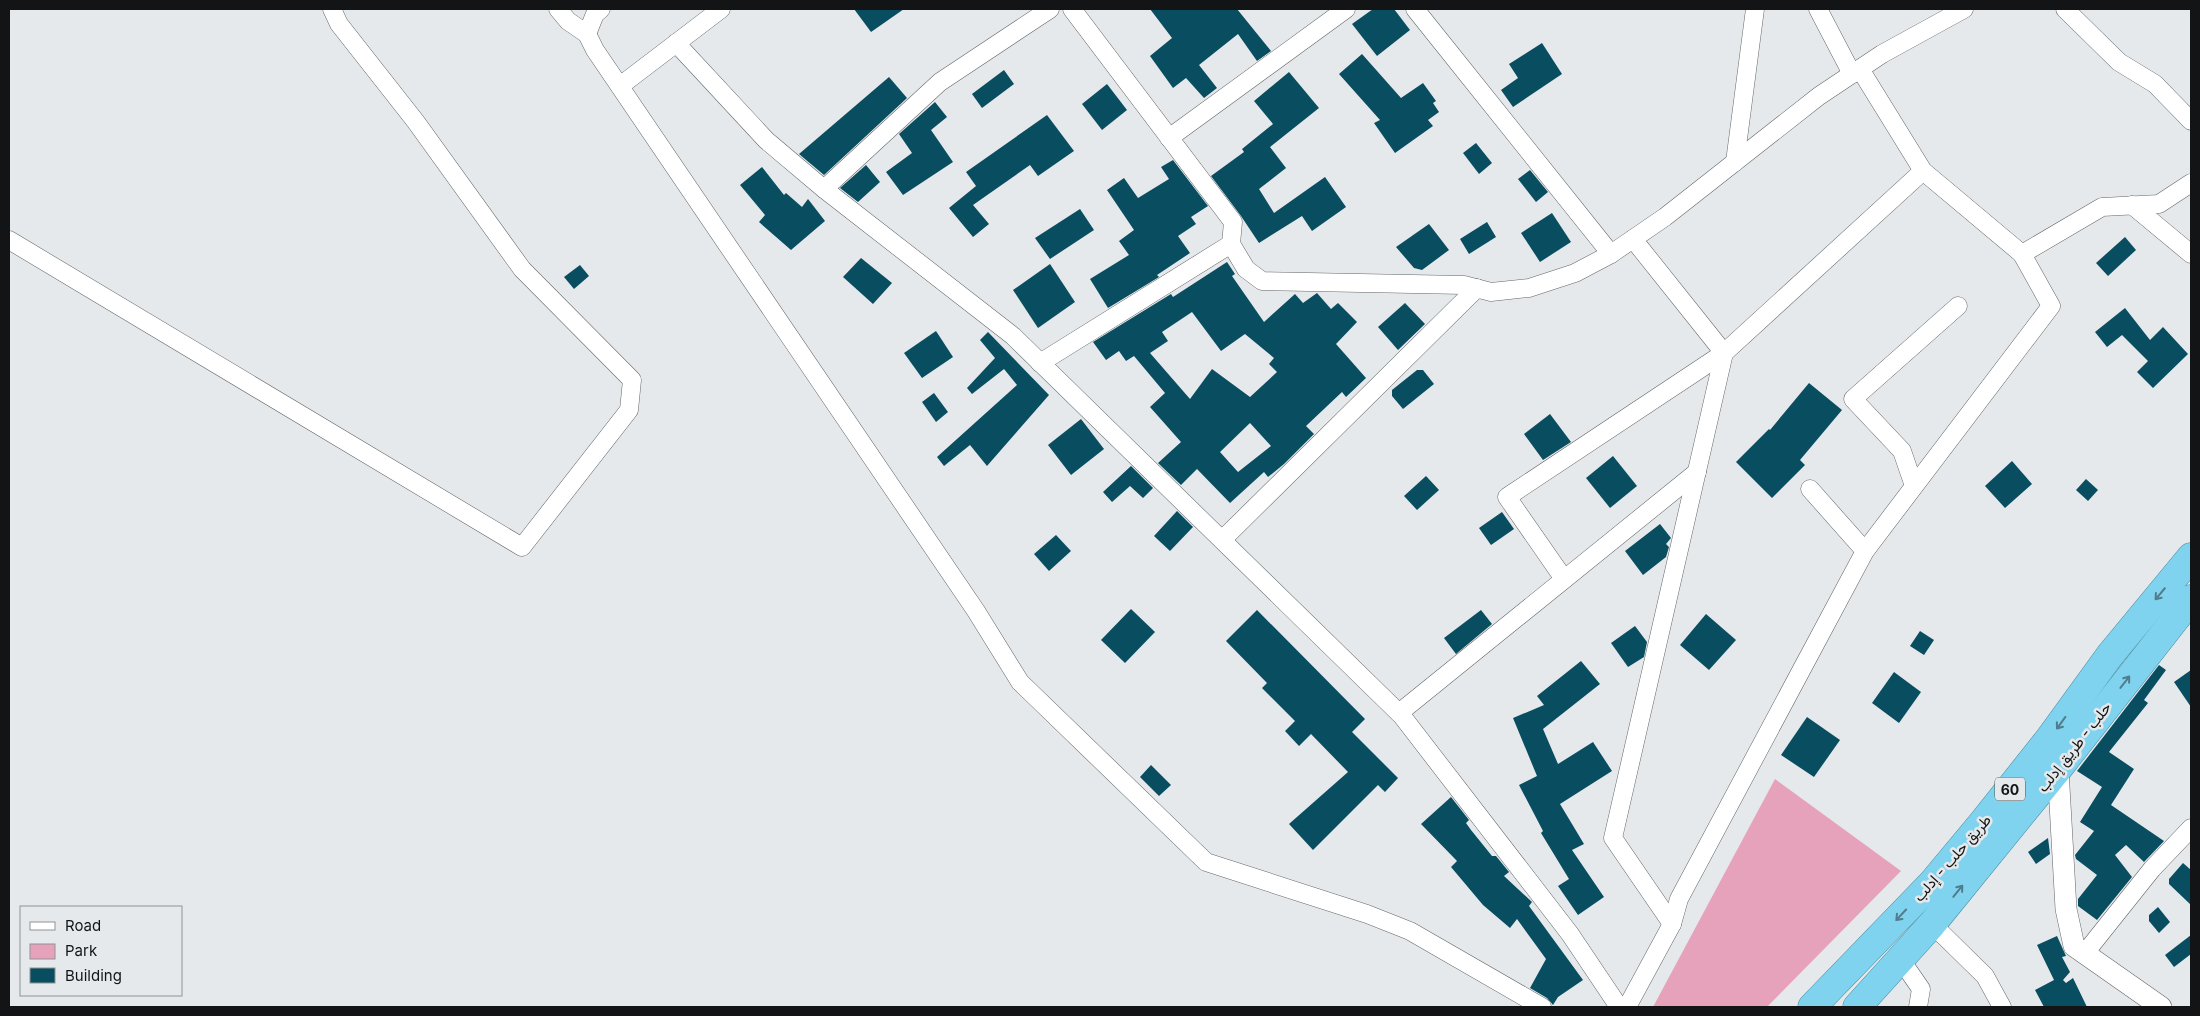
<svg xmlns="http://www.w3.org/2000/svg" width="2200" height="1016" viewBox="0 0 2200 1016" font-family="Inter,Vazirmatn,sans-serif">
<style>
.green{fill:#e6a1bb}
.building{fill:#094d61;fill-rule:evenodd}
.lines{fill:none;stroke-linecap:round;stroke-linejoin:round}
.minor-casing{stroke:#636768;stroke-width:19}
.tertiary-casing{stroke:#636768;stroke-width:22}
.trunk-casing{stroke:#4689a0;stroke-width:29}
.minor{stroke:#fff;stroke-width:18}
.tertiary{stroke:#fff;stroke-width:21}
.trunk{stroke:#80d3ef;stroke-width:28}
.oneway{stroke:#4f7d8d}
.labels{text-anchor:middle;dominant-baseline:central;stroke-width:5;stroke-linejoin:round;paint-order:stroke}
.shield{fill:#e5e9eb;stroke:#525455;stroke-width:1}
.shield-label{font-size:14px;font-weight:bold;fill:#131415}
.street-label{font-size:15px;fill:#131415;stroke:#e5e9eb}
</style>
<rect width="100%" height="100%" fill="#e5e9eb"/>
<polygon class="green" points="1775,779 1901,871 1767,1007 1653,1007"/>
<g class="building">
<polygon points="854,9 904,9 871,32"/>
<polygon points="1150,9 1237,9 1271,51 1257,61 1238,34 1199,65 1217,88 1204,98 1186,78 1173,88 1150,56 1172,38"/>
<polygon points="1373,9 1394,9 1410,30 1377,56 1352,24"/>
<polygon points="1542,43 1562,74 1513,107 1501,90 1518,78 1509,64"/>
<polygon points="1362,54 1401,98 1423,83 1436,101 1433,103 1439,112 1428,120 1433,126 1395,153 1374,123 1380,120 1339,74"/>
<polygon points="1004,70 1014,84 982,108 972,94"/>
<polygon points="1289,72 1319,108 1270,147 1286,168 1259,189 1274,213 1325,177 1346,207 1312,231 1302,216 1259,243 1241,216 1211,176 1244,152 1242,149 1273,124 1254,101"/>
<polygon points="889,77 907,98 824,175 799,154"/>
<polygon points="1107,84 1127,110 1102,130 1082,104"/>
<polygon points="935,102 947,117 931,130 953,162 903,195 886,172 912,153 899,134"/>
<polygon points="1047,115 1074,151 1038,176 1030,165 973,205 989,224 973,237 949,208 976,186 966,172"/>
<polygon points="1476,143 1492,163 1479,174 1463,153"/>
<polygon points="1173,160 1208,206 1191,217 1196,224 1178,236 1190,253 1157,275 1159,277 1108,308 1090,279 1129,255 1119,241 1134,230 1107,190 1124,178 1138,198 1169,179 1161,167"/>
<polygon points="866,165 880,182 858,202 840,188"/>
<polygon points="762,167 784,195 786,193 802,207 808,199 825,221 791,250 759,222 765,215 740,185"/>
<polygon points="1530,170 1548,192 1536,202 1518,179"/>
<polygon points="1080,209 1094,230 1050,259 1035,238"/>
<polygon points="1552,213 1571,242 1540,262 1521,233"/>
<polygon points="1487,222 1496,237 1469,254 1460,239"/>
<polygon points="1429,224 1449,250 1422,270 1414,268 1396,247"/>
<polygon points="2125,237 2136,250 2108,276 2096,263"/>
<polygon points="861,258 892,283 873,304 843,277"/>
<path d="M1227,262L1235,274L1232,276L1264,322L1295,294L1303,303L1317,293L1331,309L1338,303L1357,322L1336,344L1366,378L1346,397L1342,392L1306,426L1314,434L1284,464L1268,477L1264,472L1230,503L1197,469L1181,485L1158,463L1181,442L1150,407L1165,393L1134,356L1126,361L1119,351L1106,360L1093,342L1171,294L1173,297ZM1192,312L1221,351L1245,334L1274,358L1269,364L1277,372L1250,397L1212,369L1190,399L1150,353L1168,341L1162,332ZM1250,423L1271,446L1238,472L1220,452Z"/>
<polygon points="1050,264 1075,302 1038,328 1013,290"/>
<polygon points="580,265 589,276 574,289 564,277"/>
<polygon points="1405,303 1425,324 1398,350 1378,327"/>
<polygon points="2125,308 2150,340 2163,327 2188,354 2153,388 2137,372 2148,361 2122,335 2107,347 2095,332"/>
<polygon points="936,331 953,357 922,378 904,353"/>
<polygon points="988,332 1049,395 987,466 970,445 944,466 937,457 1017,385 1004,369 972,394 967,388 995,358 980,340"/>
<polygon points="1417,370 1423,370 1434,384 1403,409 1392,396 1392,390"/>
<polygon points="1809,383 1842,410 1800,460 1805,465 1772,498 1736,462 1769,429 1770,430"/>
<polygon points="934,393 948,412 936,422 922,402"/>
<polygon points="1550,414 1571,442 1543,460 1524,434"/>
<polygon points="1081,419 1104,449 1071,475 1048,445"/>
<polygon points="1613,456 1637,486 1610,508 1586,478"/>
<polygon points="2012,461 2032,484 2005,508 1985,486"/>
<polygon points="1131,466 1153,488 1143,498 1130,486 1112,502 1103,492"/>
<polygon points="1426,476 1439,490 1417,510 1404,496"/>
<polygon points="2086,479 2098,490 2088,501 2076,490"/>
<polygon points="1177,511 1193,527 1170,551 1154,536"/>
<polygon points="1502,512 1514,529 1491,545 1479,528"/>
<polygon points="1660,524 1671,538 1666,544 1669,547 1666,557 1643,575 1625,551"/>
<polygon points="1056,535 1071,551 1049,571 1034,554"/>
<polygon points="1131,609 1155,632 1125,663 1101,640"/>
<polygon points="1257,610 1365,719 1352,732 1398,778 1385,792 1378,785 1313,850 1289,824 1348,772 1311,734 1299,746 1285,731 1295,721 1262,688 1267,683 1226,641"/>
<polygon points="1481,610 1492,624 1456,654 1444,638"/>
<polygon points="1706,614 1736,640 1709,670 1680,645"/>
<polygon points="1635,626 1647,642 1644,657 1628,667 1611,643"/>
<polygon points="1920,631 1934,640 1924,655 1910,646"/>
<polygon points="1581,661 1600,684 1543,729 1558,764 1593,742 1612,771 1560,804 1584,844 1572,850 1604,897 1578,915 1558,886 1569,879 1541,833 1543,831 1519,785 1537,776 1513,718 1544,705 1537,696"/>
<polygon points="2159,665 2166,670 2144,700 2148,703 2109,752 2134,769 2111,805 2164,841 2144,862 2126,845 2115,855 2132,877 2097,920 2078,906 2078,899 2097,875 2076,859 2075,855 2094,831 2080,822 2102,787 2077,771"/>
<polygon points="2191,670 2191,707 2174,682"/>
<polygon points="1894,672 1921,692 1899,723 1872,703"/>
<polygon points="1807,717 1840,740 1814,777 1781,755"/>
<polygon points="1151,765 1171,785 1159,796 1140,777"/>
<polygon points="1451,797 1469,820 1466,823 1471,830 1492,856 1496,856 1509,872 1504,876 1532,902 1529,906 1583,980 1558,997 1553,1005 1547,998 1530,988 1546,959 1517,919 1510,928 1483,905 1451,867 1457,861 1421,824"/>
<polygon points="2048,838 2050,854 2036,864 2028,852"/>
<polygon points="2183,863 2191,870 2191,905 2169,884 2169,879"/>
<polygon points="2158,907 2170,922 2159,933 2149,921 2149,915"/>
<polygon points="2191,935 2191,954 2174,967 2165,955"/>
<polygon points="2057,936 2066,956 2062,957 2070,972 2063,980 2066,983 2073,978 2087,1007 2044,1007 2035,990 2054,980 2037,945"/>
</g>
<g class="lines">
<g class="minor-casing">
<g id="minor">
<polyline points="558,9 568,21 587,34 595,50 976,611 1020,682 1206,862 1367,914 1410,931 1542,1007"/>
<polyline points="1415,9 1611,254"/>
<polyline points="1818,9 1852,74"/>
<polyline points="2065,9 2119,62 2155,84 2191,121"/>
<polyline points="587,34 595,14 601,9"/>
<polyline points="676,43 766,140 824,189 1013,336 1402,716 1570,934 1619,1007"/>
<polyline points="1860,69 1923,171 2022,254"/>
<polyline points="620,86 721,9"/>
<polyline points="1169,138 1346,9"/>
<polyline points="1735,162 1755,9"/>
<polyline points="824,189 940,82 1050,9"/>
<polyline points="2132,205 2191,254"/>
<polyline points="9,240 522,547 629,410 632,380 522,269 416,122 339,24 332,9"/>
<polyline points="1231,244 1246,269 1262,281 1464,285 1491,292 1529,288 1575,273 1611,254 1665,217 1819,96 1882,54 1964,9"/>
<polyline points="1040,363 1231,244 1233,222 1072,9"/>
<polyline points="1914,486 1902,451 1853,399 1958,306"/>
<polyline points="1810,489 1865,551"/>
<polyline points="1222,540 1477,288"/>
<polyline points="1564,579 1507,497 1724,353 1633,239"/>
<polyline points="1399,713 1697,472"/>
<polyline points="1672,924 1613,838 1724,353 1923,171"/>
<polyline points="1932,924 1985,976 2002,1007"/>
<polyline points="2085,953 2152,869 2191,828"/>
<polyline points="1901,960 1921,989 1918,1007"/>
<polyline points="1627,1007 1672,924 1679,899 1865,551 2051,306 2022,254 2102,207 2159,204 2191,183"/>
</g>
</g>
<g class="tertiary-casing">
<polyline id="tertiary" points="2058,769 2066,909 2074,946 2161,1007"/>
</g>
<g class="trunk-casing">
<g id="trunk">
<polyline points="1812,1007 1933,882 1983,822 2049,739 2110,655 2191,557"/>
<polyline points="1857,1007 1932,924 2058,769 2191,599"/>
</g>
</g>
<use href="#minor" class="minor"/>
<use href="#tertiary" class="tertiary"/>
<use href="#trunk" class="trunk"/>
</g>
<defs><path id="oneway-shaft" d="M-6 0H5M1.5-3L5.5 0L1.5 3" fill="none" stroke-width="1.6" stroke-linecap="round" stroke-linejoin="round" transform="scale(1.25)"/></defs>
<g class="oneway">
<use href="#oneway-shaft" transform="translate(2160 594) rotate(130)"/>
<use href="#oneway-shaft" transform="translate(2125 682) rotate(-52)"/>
<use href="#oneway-shaft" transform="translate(2061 723) rotate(126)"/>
<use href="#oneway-shaft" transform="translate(1958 891) rotate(-51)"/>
<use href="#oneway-shaft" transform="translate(1901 915) rotate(133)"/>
</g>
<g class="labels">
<rect class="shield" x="1995" y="777.5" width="30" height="23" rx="4"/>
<g class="shield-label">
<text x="2010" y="789">60</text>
</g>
<g class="street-label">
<text transform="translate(2074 747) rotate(-52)">حلب - طريق إدلب</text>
<text transform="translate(1952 858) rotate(-49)">طريق حلب - إدلب</text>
</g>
</g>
<rect width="2200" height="1016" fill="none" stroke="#131415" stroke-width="20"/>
<rect x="20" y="906" width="162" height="90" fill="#e5e9eb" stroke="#919495"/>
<rect x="30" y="922" width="25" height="8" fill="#ffffff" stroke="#919495"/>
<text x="65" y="931" font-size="15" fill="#131415">Road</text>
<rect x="30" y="944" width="25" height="15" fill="#e6a1bb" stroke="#919495"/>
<text x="65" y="956" font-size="15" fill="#131415">Park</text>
<rect x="30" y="968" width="25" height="15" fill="#094d61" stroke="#919495"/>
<text x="65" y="981" font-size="15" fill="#131415">Building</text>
</svg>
